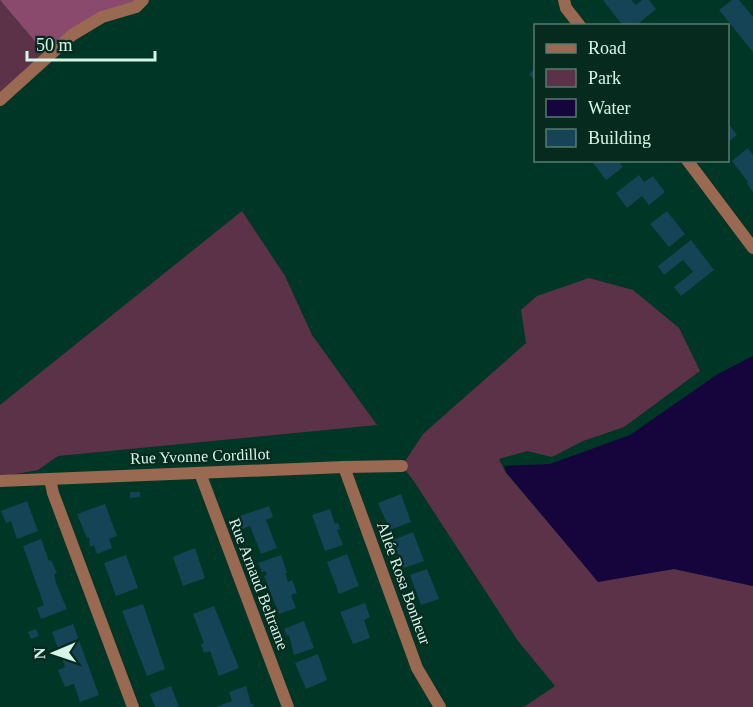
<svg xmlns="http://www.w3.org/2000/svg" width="753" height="707" viewBox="0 0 753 707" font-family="Georgia,serif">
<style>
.green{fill:#5c3249}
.forest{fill:#8a4a6e}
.water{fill:#15053c}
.building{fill:#154456}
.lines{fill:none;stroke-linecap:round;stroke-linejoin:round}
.minor{stroke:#996952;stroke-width:12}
.labels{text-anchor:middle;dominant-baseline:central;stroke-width:4.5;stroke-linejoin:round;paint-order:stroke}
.street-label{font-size:16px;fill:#d5f5e7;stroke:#062a1e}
</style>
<rect width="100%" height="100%" fill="#003626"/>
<g class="green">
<polygon points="0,0 48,57 0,100"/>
<polygon points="242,211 285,276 312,335 377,425 58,456 38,470 0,477 0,405"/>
<polygon points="589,278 633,290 679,328 700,371 624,427 583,441 552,457 527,451 499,459 506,473 598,581 674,569 753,586 753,707 524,707 555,686 518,641 413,480 402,466 423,434 526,343 521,310 537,296"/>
</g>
<polygon class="forest" points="0,0 143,0 122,10 48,57"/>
<polygon class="water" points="753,356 753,586 674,569 598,582 506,472 504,466 550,464 630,435 718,374"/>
<g class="building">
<polygon points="603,0 631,0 636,5 642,0 649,0 656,9 636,26 623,26"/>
<polygon points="732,0 739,0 753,17 753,52 719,10"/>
<polygon points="536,68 536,82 529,74"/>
<polygon points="728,123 737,135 728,142"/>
<polygon points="748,148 753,155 753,192 747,184 748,182 732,161"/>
<polygon points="591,160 618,160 623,167 606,180"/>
<polygon points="639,175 644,182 653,176 665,192 649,205 642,196 627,208 616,193"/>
<polygon points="667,211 685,234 669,247 650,224"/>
<polygon points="691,240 714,270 681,296 674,287 693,272 683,260 664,275 658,266"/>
<polygon points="130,492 140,492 140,497 130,498"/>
<polygon points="401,494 411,522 390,530 378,503"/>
<polygon points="27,501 38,531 17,539 11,521 6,523 1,511"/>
<polygon points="105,504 117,536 109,539 112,548 97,554 94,545 90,547 89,537 87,538 77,514"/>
<polygon points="269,506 273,517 266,520 277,548 261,554 250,526 242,529 237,517"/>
<polygon points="330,509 335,524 338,523 340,529 337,530 343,545 325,551 312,515"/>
<polygon points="413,532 424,561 404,568 393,540"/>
<polygon points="41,539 49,561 51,560 57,573 54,574 56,583 67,609 41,619 37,608 44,605 23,546"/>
<polygon points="195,548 205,578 183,586 173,557"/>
<polygon points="347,554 359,586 339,594 327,562"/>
<polygon points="126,555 138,588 116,596 104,563"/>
<polygon points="281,555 287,573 285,573 288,582 292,580 297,593 291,595 296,608 279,614 264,576 267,575 265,571 262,572 258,563"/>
<polygon points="427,569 439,599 421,605 410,575"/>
<polygon points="365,603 370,617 364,620 370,638 353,644 340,612"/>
<polygon points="143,604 165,669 147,676 122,611"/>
<polygon points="214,606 239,668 219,676 210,651 204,653 201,644 204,643 193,614"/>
<polygon points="304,621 314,648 294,655 289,635 287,636 284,629"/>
<polygon points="73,624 99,695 80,702 74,684 65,687 58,670 65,667 52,632"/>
<polygon points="36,629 39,636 31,639 28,632"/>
<polygon points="318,654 327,680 306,689 295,663"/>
<polygon points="171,686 179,707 155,707 150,694"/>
<polygon points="246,686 251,704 253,704 254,707 216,707 232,701 229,692"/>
</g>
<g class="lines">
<g class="minor">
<polyline points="564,0 566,8 580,26"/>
<polyline points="0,100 72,35 102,17 136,7 143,0"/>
<polyline points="687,160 753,248"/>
<polyline points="344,467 417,668 440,707"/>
<polyline points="200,473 288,707"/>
<polyline points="50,479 53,493 133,707"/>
<polyline points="0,481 344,467 402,466"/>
</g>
</g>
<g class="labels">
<g class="street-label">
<text transform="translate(200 456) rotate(-2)">Rue Yvonne Cordillot</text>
<text transform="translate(404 583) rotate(70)">Allée Rosa Bonheur</text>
<text transform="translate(259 584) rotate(69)">Rue Arnaud Beltrame</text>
</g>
</g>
<rect x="534" y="24" width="195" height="138" fill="#062a1e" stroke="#597b6e" stroke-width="1.5"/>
<rect x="546" y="44" width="30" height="9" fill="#996952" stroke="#597b6e" stroke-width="1.5"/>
<text x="588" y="54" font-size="18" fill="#d5f5e7">Road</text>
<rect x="546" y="69" width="30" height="18" fill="#5c3249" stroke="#597b6e" stroke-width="1.5"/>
<text x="588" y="84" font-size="18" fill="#d5f5e7">Park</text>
<rect x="546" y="99" width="30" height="18" fill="#15053c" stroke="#597b6e" stroke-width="1.5"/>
<text x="588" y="114" font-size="18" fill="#d5f5e7">Water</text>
<rect x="546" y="129" width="30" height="18" fill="#154456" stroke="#597b6e" stroke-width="1.5"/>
<text x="588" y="144" font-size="18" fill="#d5f5e7">Building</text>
<g transform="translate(54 653) rotate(268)" stroke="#062a1e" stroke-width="4.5" paint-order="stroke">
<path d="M0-4.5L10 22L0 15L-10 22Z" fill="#d5f5e7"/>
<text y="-9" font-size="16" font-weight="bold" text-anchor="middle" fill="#d5f5e7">N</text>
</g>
<path d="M27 51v9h128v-9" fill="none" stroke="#d5f5e7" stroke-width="3"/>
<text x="36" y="51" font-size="18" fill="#d5f5e7" stroke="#062a1e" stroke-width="4.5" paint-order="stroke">50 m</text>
</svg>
